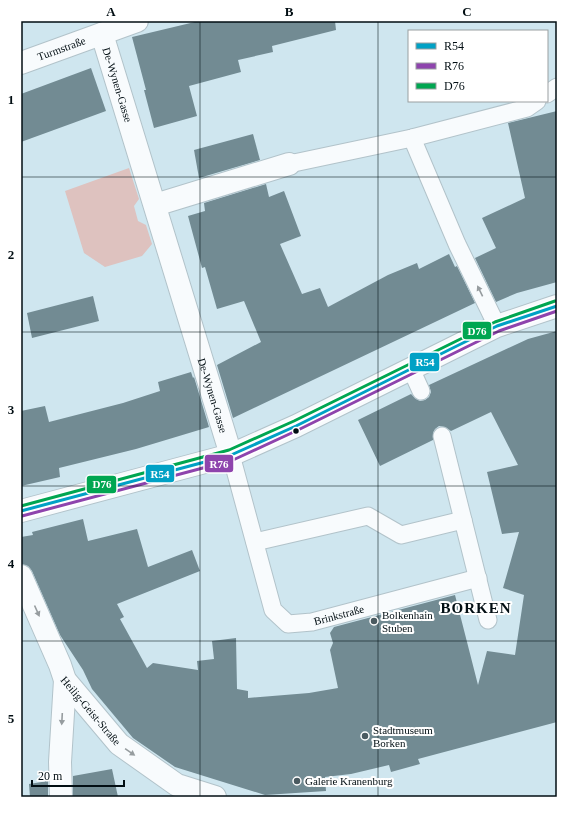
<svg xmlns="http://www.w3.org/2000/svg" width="578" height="818" viewBox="0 0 578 818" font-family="'Times New Roman',serif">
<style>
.green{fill:#dec2bf}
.building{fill:#728b93}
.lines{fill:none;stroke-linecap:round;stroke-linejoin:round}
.lane-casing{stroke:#b2c3ca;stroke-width:19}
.street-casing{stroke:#b2c3ca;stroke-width:24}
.lane{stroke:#f8fbfd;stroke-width:17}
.street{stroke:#f8fbfd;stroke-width:22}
.bus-1-casing{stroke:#fff;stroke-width:6}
.bus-2-casing{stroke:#fff;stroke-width:6}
.bus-3-casing{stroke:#fff;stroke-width:6}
.bus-1{stroke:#00a1c5;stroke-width:3}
.bus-2{stroke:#8e44ad;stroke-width:3}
.bus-3{stroke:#00a651;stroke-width:3}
.oneway{fill:#969c9f}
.grid{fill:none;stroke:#020e13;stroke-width:1;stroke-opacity:0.55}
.bus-dot{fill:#020e13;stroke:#fff;stroke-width:1.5}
.poi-dot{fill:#4a5a60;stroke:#fff;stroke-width:1.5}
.labels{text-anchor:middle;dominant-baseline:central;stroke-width:4;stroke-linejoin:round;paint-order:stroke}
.street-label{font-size:11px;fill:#020e13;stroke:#fff}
.poi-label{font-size:11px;fill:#020e13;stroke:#fff;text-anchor:start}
.district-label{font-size:15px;font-weight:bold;letter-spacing:1px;fill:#020e13;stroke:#fff}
.line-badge{stroke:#fff;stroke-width:1.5}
.badge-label{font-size:11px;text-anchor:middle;font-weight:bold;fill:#fff}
.neatline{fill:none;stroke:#020e13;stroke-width:1.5}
.grid-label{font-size:13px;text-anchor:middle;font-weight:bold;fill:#020e13}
</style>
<rect width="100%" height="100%" fill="#cfe6ef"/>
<polygon class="green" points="129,168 139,199 134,206 138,221 146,225 152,244 142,256 105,267 84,253 65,191"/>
<g class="building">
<polygon points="199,21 335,21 336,30 272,46 273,52 238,60 241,72 189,86 197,116 154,128 144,90 146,90 132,37"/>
<polygon points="91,68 106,111 21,142 21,94"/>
<polygon points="557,111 557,282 517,293 496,302 475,258 496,248 482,218 525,198 508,123"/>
<polygon points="253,134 260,160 199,178 194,150"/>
<polygon points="266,184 269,197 284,191 301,236 280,244 302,294 320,288 328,307 388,275 417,263 419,269 449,254 455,267 457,266 475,303 233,418 217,365 261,342 244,301 217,309 205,267 202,268 188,216 205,211 204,203"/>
<polygon points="93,296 99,321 32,338 27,313"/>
<polygon points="557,331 557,722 418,759 420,764 391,772 389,765 351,774 325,777 326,791 265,795 175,767 133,738 92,689 83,670 60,635 32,571 28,566 21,564 21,537 33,535 32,532 83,519 88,541 137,529 148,567 192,550 200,571 117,604 124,617 120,619 147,668 153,663 198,670 197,661 214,659 212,641 236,638 237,689 248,691 248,698 309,693 338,688 330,650 333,643 330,633 334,627 455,595 478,685 487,651 515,655 524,595 503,588 519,532 502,534 487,472 518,465 491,412 451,431 445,427 439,426 435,429 433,433 433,440 380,466 358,420 411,394 416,399 420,401 425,400 429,397 431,392 429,385 528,339"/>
<polygon points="191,372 193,378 194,377 209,427 136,449 59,468 60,477 21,486 21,411 45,406 49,422 123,403 160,391 158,382"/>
<polygon points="112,769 118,797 73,797 73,776"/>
<polygon points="48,781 48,797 30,797 29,784"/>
</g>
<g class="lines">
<g class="lane-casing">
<g id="lane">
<polyline points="547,94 557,87"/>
<polyline points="412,138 457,244 497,326"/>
<polyline points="289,164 412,138 527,108 537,101"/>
<polyline points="411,369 421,391"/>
<polyline points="442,436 488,620"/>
<path id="s1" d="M231,455L273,610L288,624L312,622L478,578"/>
<polyline points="255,542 368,516 401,535 463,520"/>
</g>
</g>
<g class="street-casing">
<g id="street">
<path id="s2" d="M102,34L231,455"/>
<path id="s3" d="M21,63L137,21"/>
<polyline points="155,205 289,164"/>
<polyline points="21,511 231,455 296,426 497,326 557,306"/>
<path id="s4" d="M21,576L60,665L65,680L119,744L177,785L215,797"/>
<polyline points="61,797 60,762 65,680"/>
</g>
</g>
<use href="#lane" class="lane"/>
<use href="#street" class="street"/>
<g class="bus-1-casing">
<polyline id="bus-1" points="21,511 231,455 296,426 497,326 557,306"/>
</g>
<g class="bus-2-casing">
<polyline id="bus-2" points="22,516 233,460 298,430 499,331 557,311"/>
</g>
<g class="bus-3-casing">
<polyline id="bus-3" points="21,506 229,450 294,421 495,322 555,301"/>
</g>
<use href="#bus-1" class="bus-1"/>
<use href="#bus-2" class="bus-2"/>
<use href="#bus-3" class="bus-3"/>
</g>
<defs><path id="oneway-solid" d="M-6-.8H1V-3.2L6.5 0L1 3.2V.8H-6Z"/></defs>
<g class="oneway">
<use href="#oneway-solid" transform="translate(480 291) rotate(-116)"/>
<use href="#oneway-solid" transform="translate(37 611) rotate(66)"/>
<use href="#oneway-solid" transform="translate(62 719) rotate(93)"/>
<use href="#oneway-solid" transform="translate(130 752) rotate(35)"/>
</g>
<path class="grid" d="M200,21V797M378,21V797M21,177H557M21,332H557M21,486H557M21,641H557"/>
<circle class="bus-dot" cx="296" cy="431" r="3.5"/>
<g class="poi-dot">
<circle cx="374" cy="621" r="4"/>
<circle cx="365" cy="736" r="4"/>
<circle cx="297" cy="781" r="4"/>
</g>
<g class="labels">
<g class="street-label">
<text stroke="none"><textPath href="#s3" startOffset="43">Turmstraße</textPath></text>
<text stroke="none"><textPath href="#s2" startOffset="53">De-Wynen-Gasse</textPath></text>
<text stroke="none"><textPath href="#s2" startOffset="378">De-Wynen-Gasse</textPath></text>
<text stroke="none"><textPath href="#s1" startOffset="233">Brinkstraße</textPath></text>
<text stroke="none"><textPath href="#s4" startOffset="153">Heilig-Geist-Straße</textPath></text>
</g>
<g class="poi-label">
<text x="382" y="615">Bolkenhain<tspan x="382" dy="13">Stuben</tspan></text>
<text x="373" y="730">Stadtmuseum<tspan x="373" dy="13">Borken</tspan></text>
<text x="305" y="781">Galerie Kranenburg</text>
</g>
<g class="district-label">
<text x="476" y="608">BORKEN</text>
</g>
</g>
<g class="line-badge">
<rect x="462" y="321" width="30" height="19" rx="4" fill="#00a651"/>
<rect x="409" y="352" width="31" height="20" rx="4" fill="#00a1c5"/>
<rect x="204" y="454" width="30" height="19" rx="4" fill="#8e44ad"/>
<rect x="145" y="464" width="30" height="19" rx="4" fill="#00a1c5"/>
<rect x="86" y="475" width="31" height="19" rx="4" fill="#00a651"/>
</g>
<g class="badge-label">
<text x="477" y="335">D76</text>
<text x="425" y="366">R54</text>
<text x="219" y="468">R76</text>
<text x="160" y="478">R54</text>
<text x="102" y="488">D76</text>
</g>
<rect width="578" height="818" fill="none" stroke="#ffffff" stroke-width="44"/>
<rect x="408" y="30" width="140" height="72" fill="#ffffff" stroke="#9a9fa1"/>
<rect x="416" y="43" width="20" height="6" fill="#00a1c5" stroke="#9a9fa1"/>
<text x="444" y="50" font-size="12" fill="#020e13">R54</text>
<rect x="416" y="63" width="20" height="6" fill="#8e44ad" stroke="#9a9fa1"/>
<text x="444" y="70" font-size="12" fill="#020e13">R76</text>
<rect x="416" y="83" width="20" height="6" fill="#00a651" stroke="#9a9fa1"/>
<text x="444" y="90" font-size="12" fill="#020e13">D76</text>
<path d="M32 780v6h92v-6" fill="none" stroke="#020e13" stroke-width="2"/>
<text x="38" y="780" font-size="12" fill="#020e13" stroke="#ffffff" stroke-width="3" paint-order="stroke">20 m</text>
<rect x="22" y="22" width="534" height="774" class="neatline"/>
<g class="grid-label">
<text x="111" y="16">A</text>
<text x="289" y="16">B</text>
<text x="467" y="16">C</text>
<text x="11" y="104">1</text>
<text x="11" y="259">2</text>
<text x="11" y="414">3</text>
<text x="11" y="568">4</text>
<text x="11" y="723">5</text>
</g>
</svg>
